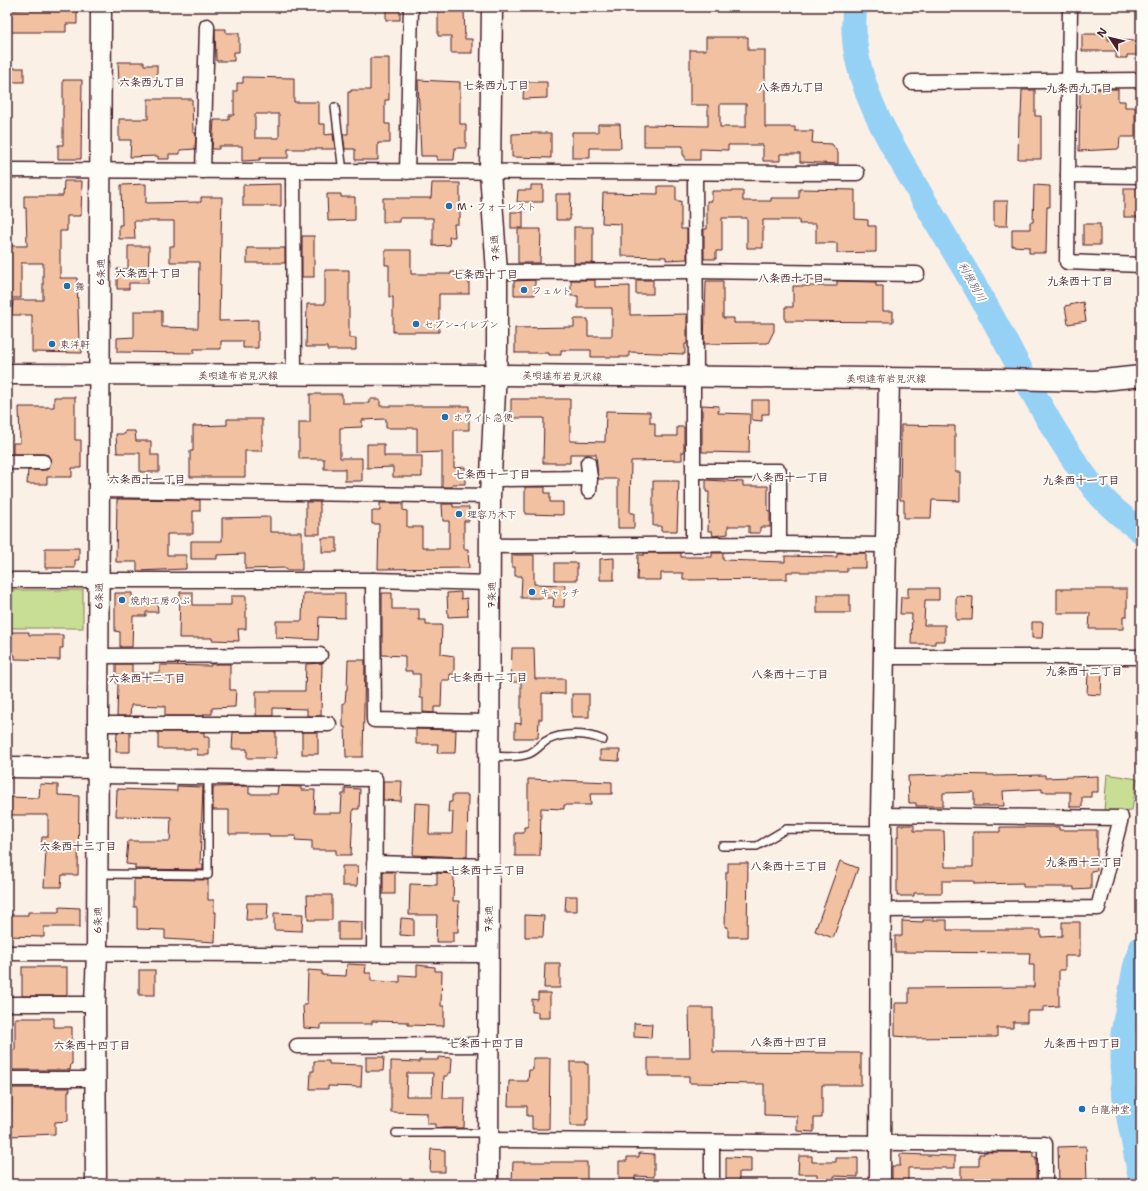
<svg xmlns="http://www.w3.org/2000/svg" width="1148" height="1191" viewBox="0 0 1148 1191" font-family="'Shantell Sans','Klee One',sans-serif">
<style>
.green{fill:#c7de94;stroke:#887e60}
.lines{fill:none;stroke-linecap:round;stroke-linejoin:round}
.river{stroke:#95d1f5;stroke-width:25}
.building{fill:#f1c1a1;stroke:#4a1f2b;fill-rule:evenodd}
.lane-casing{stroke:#4a1f2b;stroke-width:10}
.street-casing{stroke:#4a1f2b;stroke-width:17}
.secondary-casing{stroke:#4a1f2b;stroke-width:23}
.lane{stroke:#fdfcf7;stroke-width:7}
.street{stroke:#fdfcf7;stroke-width:14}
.secondary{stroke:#fdfcf7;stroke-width:20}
.poi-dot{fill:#1f6fb2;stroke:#fdfcf7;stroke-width:1.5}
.labels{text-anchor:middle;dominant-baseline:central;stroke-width:4;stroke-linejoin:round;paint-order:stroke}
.poi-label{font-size:10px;fill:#4a1f2b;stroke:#fdfcf7;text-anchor:start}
.street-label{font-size:10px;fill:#4a1f2b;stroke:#fdfcf7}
.neighbourhood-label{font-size:11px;font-weight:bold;fill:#4a1f2b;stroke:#fdfcf7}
.water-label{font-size:11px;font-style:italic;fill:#605468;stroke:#fdfcf7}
</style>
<rect width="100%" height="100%" fill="#fbf0e6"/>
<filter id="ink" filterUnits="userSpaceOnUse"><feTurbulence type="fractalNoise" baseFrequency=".025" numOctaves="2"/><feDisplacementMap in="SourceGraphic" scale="8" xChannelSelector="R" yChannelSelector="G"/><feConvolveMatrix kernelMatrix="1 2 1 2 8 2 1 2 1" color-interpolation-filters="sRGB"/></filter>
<g filter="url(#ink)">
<g class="green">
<rect x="7" y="590" width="76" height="38"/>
<polygon points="1107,774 1137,779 1132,810 1104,811"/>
</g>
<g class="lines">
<g class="river">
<path d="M855,7C847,69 881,126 911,178C931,213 952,248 973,283C1013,351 1045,425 1094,488C1107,505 1124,518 1141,531"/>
<polyline points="1141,948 1135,968 1123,1033 1123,1087 1141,1181"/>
</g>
</g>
<g class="building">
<polygon points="33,7 77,7 77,24 66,24 66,32 7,32 8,10 33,9"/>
<rect x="386" y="7" width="14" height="13"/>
<polygon points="438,9 464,9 465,39 472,39 472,53 451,53 451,36 438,36"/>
<polygon points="215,29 226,29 226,33 239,33 239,52 234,52 234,61 216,61"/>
<polygon points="1082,34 1108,34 1108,40 1137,41 1137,55 1127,55 1127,58 1116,58 1116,51 1082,51"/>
<path d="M706,37H748V50H765V127H795V131H813L812,143L832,144L838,153V164L800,162V154H780V161H763V145H728V150L700,149V160H685V156L683,155V146H644V125L708,126V105H690V50H706ZM720,104H746V127H720Z"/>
<polygon points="370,58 389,58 389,100 385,100 385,124 390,124 390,143 378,143 378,160 355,160 355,149 345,149 343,134 348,134 348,92 351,92 351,90 370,90"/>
<polygon points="118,62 144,62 144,65 157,65 157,84 119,84"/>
<rect x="7" y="68" width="17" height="14"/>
<path d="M243,77L294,78V102H319V124H325V135L333,134L335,149H288V158H260V160L242,161V146H219V149H212L214,120H229V115H234V91H237V83H243ZM255,114H279V138H255Z"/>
<polygon points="63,80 82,80 81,159 58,159 58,145 63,145"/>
<polygon points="418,80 460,82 460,124 466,124 466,148 455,148 454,160 437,160 437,156 421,156"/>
<polygon points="524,82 547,82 547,98 523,99"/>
<polygon points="1080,89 1118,89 1118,101 1125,101 1125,107 1135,107 1135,137 1120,137 1119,149 1079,151"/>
<polygon points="1022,90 1035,90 1035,116 1041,116 1041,159 1018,159 1019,116 1021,116"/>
<polygon points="148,99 192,99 193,133 196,133 195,149 180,150 180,154 169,154 169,159 158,159 158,156 130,157 131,140 119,140 119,119 148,119"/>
<polygon points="598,124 620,124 621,148 590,148 590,158 572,158 572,132 598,132"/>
<polygon points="535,133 551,133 551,158 512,157 512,134"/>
<polygon points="64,181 82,181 81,216 67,216 67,231 60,231 60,278 77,278 79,341 82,341 82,353 32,352 32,315 12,315 13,300 43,300 43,263 21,263 21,298 7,298 7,246 27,246 26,208 24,208 24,196 63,196"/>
<polygon points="432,183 460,183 460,218 458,218 458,224 454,224 455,237 449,237 450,245 433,246 433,218 399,218 399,222 383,222 383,198 431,198"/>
<polygon points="146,184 146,203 201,202 201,197 222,197 219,321 258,320 258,348 243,348 243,341 221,341 221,349 194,349 194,353 117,352 117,338 134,337 134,311 162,311 162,327 198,328 199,262 170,262 170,246 174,246 174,221 134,221 135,239 119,239 119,225 122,225 121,185"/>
<polygon points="281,184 281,206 243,206 243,185"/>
<polygon points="531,185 543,185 543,202 517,202 518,190 531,190"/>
<polygon points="1034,185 1050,186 1050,207 1047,207 1046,253 1029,253 1029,247 1012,246 1012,229 1030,229 1030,222 1033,222"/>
<polygon points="658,186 676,186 676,201 681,201 681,229 687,229 687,259 666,260 666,257 621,256 621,224 602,223 603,193 658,194"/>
<rect x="1124" y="188" width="17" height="29"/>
<polygon points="799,189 855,190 855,219 868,220 868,226 876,226 876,252 837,253 837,243 816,243 816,224 799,224 799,220 763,220 763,248 747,248 747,218 722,218 722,251 716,251 716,259 704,259 704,229 707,229 707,201 712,201 712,191 743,191 743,201 771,201 771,198 799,198"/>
<polygon points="327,194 341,194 341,197 355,197 355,220 328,221"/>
<polygon points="556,194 571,194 570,220 556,220"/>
<polygon points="994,201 1008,201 1007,226 994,226"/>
<rect x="511" y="212" width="12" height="16"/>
<rect x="1083" y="224" width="17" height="21"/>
<rect x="574" y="227" width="19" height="36"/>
<polygon points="518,229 541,229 540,263 518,263"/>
<rect x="302" y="236" width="12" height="41"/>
<polygon points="128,246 149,246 148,283 129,283 129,289 117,289 117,269 128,269"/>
<rect x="247" y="248" width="38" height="15"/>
<polygon points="385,250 411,250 411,274 451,274 451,272 469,272 469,294 439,294 439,332 393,332 393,297 389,297 389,265 385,265"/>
<polygon points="325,270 349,270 349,338 356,338 356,350 327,350 327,347 306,347 307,304 325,304"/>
<polygon points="535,280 535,295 514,295 514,281"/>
<polygon points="571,280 595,280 595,287 630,286 630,315 687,314 687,344 685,344 685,354 629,352 629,357 591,357 591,350 561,350 561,355 549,355 549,353 515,353 515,328 574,327 574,319 588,319 588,336 612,336 612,308 578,308 578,296 571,296"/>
<rect x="636" y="280" width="17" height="14"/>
<polygon points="706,281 723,281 723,318 734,318 734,323 774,323 774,331 768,343 704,344"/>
<polygon points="837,281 876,282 876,286 883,286 883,311 893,311 893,322 785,321 785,307 793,307 793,286 837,286"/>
<polygon points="1083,302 1086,321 1068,324 1065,306"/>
<polygon points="310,394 342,394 342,403 369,403 369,399 380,399 380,406 469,406 469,430 454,430 454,468 465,467 465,484 452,484 452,487 442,487 442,452 417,453 417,428 386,428 386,419 362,420 362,427 340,428 340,458 362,458 362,481 345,481 345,469 324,469 324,459 299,459 299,422 310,422"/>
<polygon points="54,397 75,397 75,440 81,440 81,468 72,468 72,477 47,477 47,484 27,484 28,470 47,470 51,462 48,455 43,454 13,454 13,443 20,443 19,407 54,407"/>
<polygon points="511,399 570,399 570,441 605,442 606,411 650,412 650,423 655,423 655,436 677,436 677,427 684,427 684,452 682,452 682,460 631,461 630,513 634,513 634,528 618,528 618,479 598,479 596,454 570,454 570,463 543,463 544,418 511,418"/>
<polygon points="752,400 769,400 769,414 762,414 762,421 752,420"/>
<polygon points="702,405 719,406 718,413 750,414 749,453 702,452"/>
<polygon points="227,419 262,419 262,451 245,451 245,477 190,477 190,451 193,451 193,426 227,425"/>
<polygon points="901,425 955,426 955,472 960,472 960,501 932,500 931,518 904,518 904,500 900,500"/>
<polygon points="125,431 135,431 136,441 151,441 151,455 159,455 159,472 140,472 140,453 117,453 116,434 125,434"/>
<polygon points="367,444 384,444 384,456 422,456 422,477 393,477 393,467 367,468"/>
<polygon points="706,480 743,482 743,486 768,486 768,511 770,511 770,527 760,527 760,533 749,533 749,526 728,526 728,534 713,536 712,531 708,531 709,492 706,492"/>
<polygon points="653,481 679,481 677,531 661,531 661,526 653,526"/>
<polygon points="525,487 545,487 545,493 550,493 550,502 563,502 563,515 525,514"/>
<polygon points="117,499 200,500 200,511 193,511 193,534 167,534 167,555 186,555 186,569 137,571 137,562 116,562"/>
<rect x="306" y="502" width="14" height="32"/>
<polygon points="380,503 403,503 403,510 407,511 407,527 422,527 422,547 427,547 427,549 449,549 449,521 443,521 442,504 453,504 453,507 469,507 469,521 464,521 464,549 468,549 469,568 378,569 379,524 372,524 372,511 380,511"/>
<polygon points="270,517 270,532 302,532 302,570 286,570 286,568 245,569 245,554 217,555 217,559 191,559 191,541 222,541 222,518"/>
<rect x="322" y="538" width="15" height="14"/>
<polygon points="45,548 79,548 79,560 75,560 75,568 45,568"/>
<polygon points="644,553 681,553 681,557 712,557 712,553 723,553 723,560 785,562 785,556 837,557 837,553 866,553 866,568 847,568 847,572 787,572 787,579 683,580 683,573 661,573 661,580 637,580 638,555 644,555"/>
<polygon points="512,555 534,555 534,584 565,585 564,607 553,607 554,598 521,598 522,576 515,576 515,567 512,567"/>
<polygon points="614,558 614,580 600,580 600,559"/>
<rect x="555" y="563" width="22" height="17"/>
<polygon points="908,588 939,588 939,600 925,600 924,625 945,625 945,641 935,641 935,644 911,644 912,614 900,614 901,597 908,597"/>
<polygon points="1057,589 1127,589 1127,616 1123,616 1123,629 1089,629 1090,613 1057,613"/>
<polygon points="180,592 193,592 193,605 231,605 231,596 246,596 246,629 238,629 239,641 212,640 212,638 179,638"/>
<polygon points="461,592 461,599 467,598 468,616 448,617 447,593"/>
<polygon points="115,593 132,593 132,601 157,600 158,612 146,612 146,616 133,616 132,647 120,647 120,632 115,631"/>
<polygon points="303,593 345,593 345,618 319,617 318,640 276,638 276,621 302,621"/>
<polygon points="382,593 392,593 392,609 419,609 419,620 426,620 426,625 442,625 441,654 454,656 454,674 450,674 450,680 442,680 441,707 434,707 434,713 423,712 423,698 420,698 420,674 412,674 412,671 405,671 405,656 382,655"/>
<rect x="817" y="595" width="33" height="18"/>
<polygon points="956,596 973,597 972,620 956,620"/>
<polygon points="1032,622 1043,622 1042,638 1032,638"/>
<polygon points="7,632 29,632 29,635 63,635 63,648 60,648 60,660 15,659 15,655 7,655"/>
<polygon points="512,648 534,648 535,679 565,679 565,694 542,693 542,719 539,719 538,738 515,738 515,723 521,724 521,682 511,682"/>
<polygon points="348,660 365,660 363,757 346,757 345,727 343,727 343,703 345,703 346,690 347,690"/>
<polygon points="322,663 321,716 307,716 307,709 273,708 273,716 256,716 256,691 305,691 306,664"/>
<polygon points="116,664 132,664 132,673 160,673 160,665 211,666 211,664 230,664 230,690 236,690 235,707 212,708 212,714 204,714 204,716 165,716 165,706 131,705 130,716 117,716 118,683 116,683"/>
<polygon points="1088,672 1102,673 1101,695 1087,694"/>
<rect x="572" y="694" width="17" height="23"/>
<polygon points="416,729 456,730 455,753 437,753 438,744 416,744"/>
<polygon points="117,732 130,732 130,752 116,752"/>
<polygon points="158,732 204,732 204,737 209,737 209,755 197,755 197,749 158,749"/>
<polygon points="233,732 276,732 276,758 247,758 247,749 232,749"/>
<rect x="302" y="732" width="16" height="22"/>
<polygon points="600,750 620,750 619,761 600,760"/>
<polygon points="947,774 994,775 994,776 1045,775 1045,778 1098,776 1098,792 1091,792 1091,797 1082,797 1082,807 1070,807 1070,792 1042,792 1042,789 1003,791 1004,806 974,806 974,792 943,793 943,806 916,806 916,803 909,803 908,776 947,775"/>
<polygon points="528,779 612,782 612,794 590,794 591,805 564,805 564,809 541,808 540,856 515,856 515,833 524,833 524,827 528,827"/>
<polygon points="383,781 402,781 401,801 383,800"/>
<polygon points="40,784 58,785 58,795 79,796 78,875 62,875 61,887 44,887 46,850 41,850 42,837 48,837 48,815 7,815 7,797 39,798"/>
<polygon points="177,786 203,787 200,864 203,864 203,870 135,869 135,865 126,864 128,841 170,841 171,817 116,816 117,789 177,791"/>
<polygon points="249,786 249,794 277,794 278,786 301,787 301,790 315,790 314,813 341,813 342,794 345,794 345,788 360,789 359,809 353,809 351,855 336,855 336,850 312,850 312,841 295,840 296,836 269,836 269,834 229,834 229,810 213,810 213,787"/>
<polygon points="452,795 468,795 467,857 413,855 415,803 430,804 429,834 452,834 453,812 448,812 449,802 452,802"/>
<polygon points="898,825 914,825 914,831 944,831 945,867 973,867 973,832 1000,832 1000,827 1059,827 1059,830 1097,830 1097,870 1091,871 1091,889 1074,890 1074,887 1023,887 1023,883 974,884 974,881 942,881 942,893 914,893 914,896 897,896 897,837 898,837"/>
<polygon points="840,861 858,868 833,938 815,931"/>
<polygon points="728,863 748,863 747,937 728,937 728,927 725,927 726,872 728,872"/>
<polygon points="342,866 358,866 357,886 342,886"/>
<rect x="383" y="872" width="12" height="22"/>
<polygon points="437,873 454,874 453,901 459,901 458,932 453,932 453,942 436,942 437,915 409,915 410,884 437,885"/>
<polygon points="134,879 208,880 208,900 214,900 214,912 216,912 215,942 165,939 165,930 137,929 137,907 134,907"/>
<polygon points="307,895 332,895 332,920 308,920"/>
<polygon points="566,896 577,896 577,911 565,911"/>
<polygon points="247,903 268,903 267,920 246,920"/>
<polygon points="59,907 80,908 80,927 44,927 44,937 7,936 7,915 28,915 28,912 59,912"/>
<polygon points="274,913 303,914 302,931 274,930"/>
<polygon points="525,915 544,916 543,937 525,937"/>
<polygon points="401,918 414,919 414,936 400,935"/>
<polygon points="923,920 947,920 947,930 1041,930 1041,937 1062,936 1062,922 1080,922 1080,956 1065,956 1065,970 1059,970 1059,1006 1043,1007 1043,1011 1027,1011 1027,1022 1013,1022 1013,1028 997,1028 997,1037 907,1038 907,1037 895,1036 895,1003 909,1003 909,988 1034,987 1034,965 1029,965 1030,953 895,952 895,936 902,936 902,921 923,922"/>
<polygon points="338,921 362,922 362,940 338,940"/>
<polygon points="545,963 560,963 560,988 544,988"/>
<polygon points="347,964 366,965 365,973 371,973 371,981 400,982 400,975 417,976 417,965 435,967 435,971 442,971 441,1006 444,1006 444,1026 408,1025 408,1022 372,1021 372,1024 321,1024 321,1029 304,1028 303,1005 307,1005 308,970 322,971 322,975 346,976"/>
<rect x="22" y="967" width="45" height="29"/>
<rect x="139" y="970" width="16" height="25"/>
<polygon points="538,993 550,993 550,1018 538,1018 538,1012 532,1012 532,999 538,1000"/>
<polygon points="689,1008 713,1008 713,1052 861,1053 861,1085 822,1085 822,1118 814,1118 814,1132 797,1131 797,1116 764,1115 764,1084 689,1083 689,1076 648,1076 648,1058 690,1058"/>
<polygon points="15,1018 54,1018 54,1027 72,1027 72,1064 71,1064 70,1070 12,1070 12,1050 15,1050"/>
<polygon points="634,1023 652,1024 651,1038 634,1037"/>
<polygon points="366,1057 384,1057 383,1071 366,1071"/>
<path d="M438,1057L452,1058L451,1073H448V1076H444L443,1098H465L464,1128H435V1124H427V1113L391,1112V1061L419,1062V1060H438ZM407,1073H433L432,1096H406Z"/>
<polygon points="533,1058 550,1058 549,1129 532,1129 532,1116 527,1116 527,1106 508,1106 509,1081 528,1081 529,1070 533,1070"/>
<polygon points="314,1061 329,1061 329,1064 362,1065 361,1087 328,1086 328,1089 310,1089 311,1071 314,1071"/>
<polygon points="570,1062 585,1062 585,1064 588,1064 588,1120 586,1120 586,1126 570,1126"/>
<polygon points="12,1088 70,1088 70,1091 68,1091 68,1121 55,1122 55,1134 10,1136"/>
<polygon points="1086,1146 1087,1184 1059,1184 1058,1147"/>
<polygon points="431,1149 445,1150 445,1172 430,1172"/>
<polygon points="984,1152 1033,1152 1033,1157 1036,1157 1036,1184 961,1184 961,1166 979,1166 979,1154 984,1154"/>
<polygon points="639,1153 654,1154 654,1177 635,1176 635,1184 619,1184 619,1161 627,1161 627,1157 639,1157"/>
<polygon points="900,1154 955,1156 955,1168 908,1168 908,1183 892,1184 892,1166 900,1166"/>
<polygon points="799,1156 812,1156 812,1162 836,1162 836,1158 858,1158 858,1177 834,1176 834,1184 817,1184 817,1174 798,1174"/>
<polygon points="726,1157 751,1158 751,1172 739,1172 739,1182 726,1181"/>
<polygon points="513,1162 587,1162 587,1184 552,1184 552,1180 512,1180"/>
</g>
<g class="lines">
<g class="lane-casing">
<g id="lane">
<polyline points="335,107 343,172"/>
<path d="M491,756C503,757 517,758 528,754C535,752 540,745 546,741C562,732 587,733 603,740"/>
<polyline points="722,846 757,846 786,829 879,830"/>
<polyline points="99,874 208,875 208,777"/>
<polyline points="396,1133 488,1133"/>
</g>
</g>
<g class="street-casing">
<g id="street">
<polyline points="1070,7 1067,262 1141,265"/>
<polyline points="912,82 1141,80"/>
<polyline points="7,170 857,173"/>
<polyline points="203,171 207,26"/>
<polyline points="293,172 294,375"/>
<polyline points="407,172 411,7"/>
<polyline points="695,173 696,377"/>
<polyline points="1068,175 1141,176"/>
<polyline points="497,272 694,271 917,274"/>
<polyline points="7,462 43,462"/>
<polyline points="588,463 590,478 589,491"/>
<polyline points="694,471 779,471 779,544"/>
<polyline points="491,479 590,478"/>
<polyline points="99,490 490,496"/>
<polyline points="693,545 693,378"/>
<polyline points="490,546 779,544 886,545"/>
<polyline points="7,580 373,580 491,583"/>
<polyline points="373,580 374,720 489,722"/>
<polyline points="98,656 320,655"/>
<polyline points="884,657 1141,657"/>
<polyline points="97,724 329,724"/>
<polyline points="97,776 375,779 374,954"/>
<polyline points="881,815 1121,818 1098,908 882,910"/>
<polyline points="374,863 488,866"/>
<polyline points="7,953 488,955"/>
<polyline points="7,1004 95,1004"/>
<polyline points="297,1046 487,1045"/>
<polyline points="7,1079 97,1079"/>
<polyline points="488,1140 1045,1144 1045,1184"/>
<polyline points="712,1143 712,1184"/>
</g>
</g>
<g class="secondary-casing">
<g id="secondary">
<polyline points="7,374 495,375 994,379 1094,381 1141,376"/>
<polyline points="7,767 97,768"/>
<polyline points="96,1184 95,1004 97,953 101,7"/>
<polyline points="488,1184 490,496 497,349 497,272 490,172 492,7"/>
<polyline points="880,1184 881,815 889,378"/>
</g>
</g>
<use href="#lane" class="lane"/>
<use href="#street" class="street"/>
<use href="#secondary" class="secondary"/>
</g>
</g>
<g class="poi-dot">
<circle cx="449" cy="206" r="4"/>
<circle cx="67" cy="286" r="4"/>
<circle cx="524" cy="290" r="4"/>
<circle cx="416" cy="324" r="4"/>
<circle cx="52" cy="344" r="4"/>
<circle cx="445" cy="417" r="4"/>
<circle cx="459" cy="514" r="4"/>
<circle cx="532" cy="592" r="4"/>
<circle cx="122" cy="600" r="4"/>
<circle cx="1082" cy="1109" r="4"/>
</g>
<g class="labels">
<g class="poi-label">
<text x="457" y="206">M・フォーレスト</text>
<text x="75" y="286">舞</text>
<text x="532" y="290">フェルト</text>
<text x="424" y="324">セブン-イレブン</text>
<text x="60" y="344">東洋軒</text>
<text x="453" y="417">ホワイト急便</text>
<text x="467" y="514">理容乃木下</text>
<text x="540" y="592">キャッチ</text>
<text x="130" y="600">焼肉工房のぶ</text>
<text x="1090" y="1109">白龍神堂</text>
</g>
<g class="street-label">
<text transform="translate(495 248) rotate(-94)">7条通</text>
<text transform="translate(100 272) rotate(-90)">6条通</text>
<text x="238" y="375">美唄達布岩見沢線</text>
<text transform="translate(562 376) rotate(1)">美唄達布岩見沢線</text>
<text x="886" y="378">美唄達布岩見沢線</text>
<text transform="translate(491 595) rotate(-90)">7条通</text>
<text transform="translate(99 596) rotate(-89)">6条通</text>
<text transform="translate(488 919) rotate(-90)">7条通</text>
<text transform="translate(97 920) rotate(-90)">6条通</text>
</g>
<g class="neighbourhood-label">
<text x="152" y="82">六条西九丁目</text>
<text x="496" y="85">七条西九丁目</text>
<text x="791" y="87">八条西九丁目</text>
<text x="1079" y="88">九条西九丁目</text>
<text x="148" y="273">六条西十丁目</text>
<text x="485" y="274">七条西十丁目</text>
<text x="791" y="278">八条西十丁目</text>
<text x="1080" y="281">九条西十丁目</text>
<text x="492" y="474">七条西十一丁目</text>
<text x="790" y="477">八条西十一丁目</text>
<text x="147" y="479">六条西十一丁目</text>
<text x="1081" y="480">九条西十一丁目</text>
<text x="1084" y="671">九条西十二丁目</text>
<text x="790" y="674">八条西十二丁目</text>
<text x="489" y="677">七条西十二丁目</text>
<text x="147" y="678">六条西十二丁目</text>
<text x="78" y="846">六条西十三丁目</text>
<text x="1084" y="862">九条西十三丁目</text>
<text x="789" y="866">八条西十三丁目</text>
<text x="487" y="870">七条西十三丁目</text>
<text x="789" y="1042">八条西十四丁目</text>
<text x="486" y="1043">七条西十四丁目</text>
<text x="1082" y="1043">九条西十四丁目</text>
<text x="92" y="1045">六条西十四丁目</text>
</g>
<g class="water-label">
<text transform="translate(972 282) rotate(61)">利根別川</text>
</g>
</g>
<rect width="1148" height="1191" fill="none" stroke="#fdfcf7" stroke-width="24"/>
<rect x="12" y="12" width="1124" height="1167" fill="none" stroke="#4a1f2b" stroke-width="1.5" filter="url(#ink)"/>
<g transform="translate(1110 38) rotate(305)" stroke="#fdfcf7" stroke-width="3" paint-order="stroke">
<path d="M0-3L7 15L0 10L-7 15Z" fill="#4a1f2b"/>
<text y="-6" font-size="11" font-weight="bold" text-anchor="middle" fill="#4a1f2b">N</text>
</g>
</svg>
